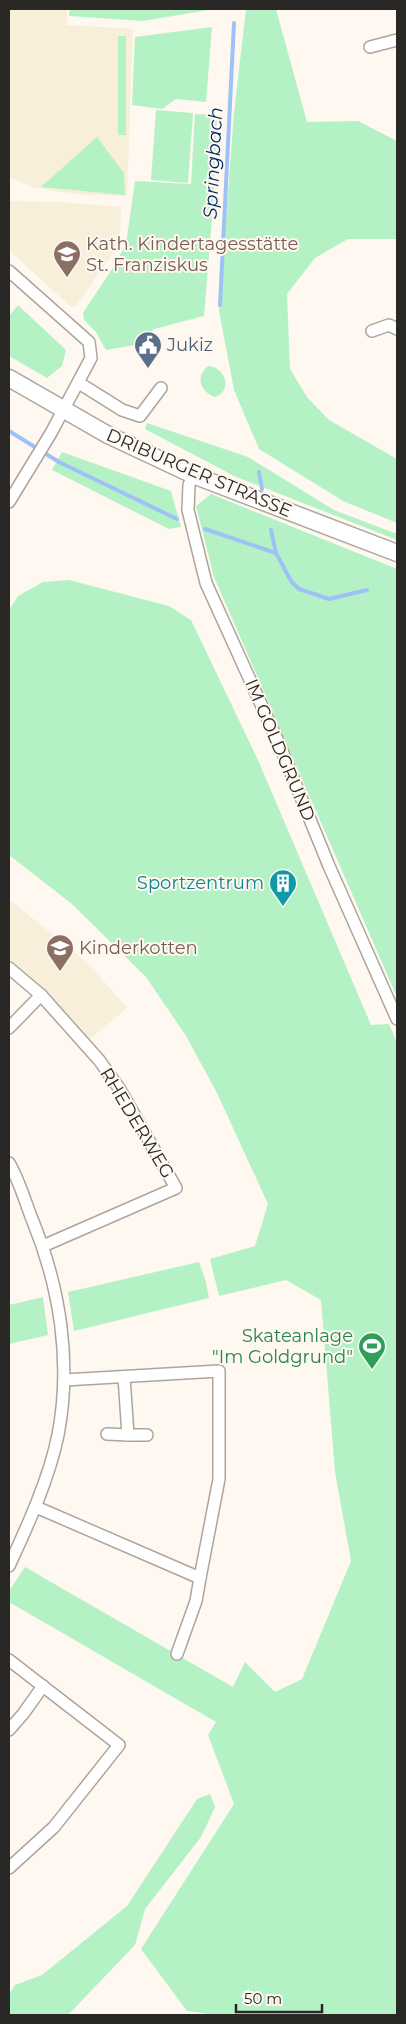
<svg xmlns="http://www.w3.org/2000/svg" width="406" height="2024" viewBox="0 0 406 2024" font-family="Montserrat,sans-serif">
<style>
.education{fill:#f7efd9}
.green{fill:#b4f2c5}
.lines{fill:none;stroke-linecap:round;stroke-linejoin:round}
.stream{stroke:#9ec1f8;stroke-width:4}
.street-casing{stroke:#ada59d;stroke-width:14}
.secondary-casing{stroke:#ada59d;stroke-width:19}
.street{stroke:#fff;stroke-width:11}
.secondary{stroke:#fff;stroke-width:16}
.labels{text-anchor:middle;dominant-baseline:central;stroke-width:4;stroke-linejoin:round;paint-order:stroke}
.education-label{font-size:18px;fill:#785e54;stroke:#fef8f1;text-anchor:start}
.service-label{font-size:18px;fill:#4e5e75;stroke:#fef8f1;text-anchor:start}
.street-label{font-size:18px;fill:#2a2824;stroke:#fef8f1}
.culture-label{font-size:18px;fill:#0d838f;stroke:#fef8f1;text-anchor:end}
.leisure-label{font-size:18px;fill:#27864d;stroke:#fef8f1;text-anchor:end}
.water-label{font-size:19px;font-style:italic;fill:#01255f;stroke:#fef8f1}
</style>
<rect width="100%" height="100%" fill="#fef8f1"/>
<g class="education">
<polygon points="9,9 67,9 67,25 133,29 127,196 86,195 56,191 32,187 9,177"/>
<polygon points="9,201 59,202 121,207 120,243 75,307 71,307 9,250"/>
<polygon points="11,901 78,955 101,978 127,1008 90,1039 68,1014 9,959 9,904"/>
</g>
<g class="green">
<polygon points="70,9 214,9 143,21 69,16"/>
<polygon points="246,9 276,9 307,122 358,121 397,141 397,239 348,239 315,258 287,294 290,369 307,397 329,420 397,459 397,523 343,501 259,449 234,390 219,311 234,113"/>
<polygon points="212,27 206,102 176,99 162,109 132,105 135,37"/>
<rect x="118" y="36" width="8" height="99"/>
<polygon points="156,110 193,113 188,183 151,180"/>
<polygon points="195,114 217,115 213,206 204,316 154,329 141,344 106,350 96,332 84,320 83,313 114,266 126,244 135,181 191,184"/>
<polygon points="97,137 124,173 125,195 41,187"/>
<polygon points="18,305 66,350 62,366 47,378 9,356 9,316"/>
<path d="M208,366C226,367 233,391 215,397C200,392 195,376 208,366Z"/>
<polygon points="147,423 248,457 334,510 397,534 397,540 234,476 145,429"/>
<polygon points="62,452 171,491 181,527 169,529 52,470"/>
<polygon points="211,494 397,569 397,997 214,577 196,506"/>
<polygon points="69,580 169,606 191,620 258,760 371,1025 389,1024 397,1043 397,2015 215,2015 187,2011 141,1949 234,1804 208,1735 216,1722 9,1602 9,1591 25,1567 233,1687 245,1662 275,1692 302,1679 351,1561 335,1472 321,1300 286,1280 219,1296 210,1259 255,1246 268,1204 217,1093 186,1036 146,977 72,904 9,855 9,610 18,596 43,582"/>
<polygon points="199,1262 206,1282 209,1298 74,1331 68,1292"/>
<polygon points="43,1297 48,1335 9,1344 9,1305"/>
<polygon points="210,1794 215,1807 201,1837 145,1909 135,1945 68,2015 9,2015 9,1994 15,1985 42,1975 127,1906 197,1799"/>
</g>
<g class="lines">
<g class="stream">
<polyline points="220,305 234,23"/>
<polyline points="9,431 59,462 177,519"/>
<polyline points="259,472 262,489"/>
<polyline points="205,529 276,553"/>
<polyline points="271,530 276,553 291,581 299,589 329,599 367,590"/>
</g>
<g class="street-casing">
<g id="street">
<polyline points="370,47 397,40"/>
<polyline points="9,271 89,342 91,358 51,433 9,502"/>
<polyline points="372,331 389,325 397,329"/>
<polyline points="79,383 122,410 140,416 161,388"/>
<polyline points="193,475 189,485 188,510 206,583 280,746 329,866 397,1019"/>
<polyline points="9,968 41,995"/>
<polyline points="9,1028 41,995 99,1060 119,1088 176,1188 43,1246"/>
<path d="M9,1163C19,1180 25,1201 32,1219C60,1287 72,1362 58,1435C49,1479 28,1525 9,1566"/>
<polyline points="107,1434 128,1435 124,1377"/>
<polyline points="128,1435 147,1435"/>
<polyline points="36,1507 200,1578 219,1479 219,1371 64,1380"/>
<polyline points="177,1654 196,1601 200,1578"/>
<polyline points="9,1660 119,1745 54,1827 9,1868"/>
<polyline points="9,1730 23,1714 43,1686"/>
</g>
</g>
<g class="secondary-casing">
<polyline id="secondary" points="9,378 108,435 193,475 397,553"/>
</g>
<use href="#street" class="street"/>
<use href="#secondary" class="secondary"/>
</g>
<defs>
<g id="school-pin" transform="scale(1.4375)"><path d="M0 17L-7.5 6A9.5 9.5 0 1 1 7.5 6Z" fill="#8d6e63" stroke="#fef8f1"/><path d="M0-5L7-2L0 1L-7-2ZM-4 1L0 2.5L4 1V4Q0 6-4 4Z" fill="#fff"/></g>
<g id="civic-pin" transform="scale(1.4375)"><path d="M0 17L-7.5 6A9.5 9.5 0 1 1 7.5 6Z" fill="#5c6f8a" stroke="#fef8f1"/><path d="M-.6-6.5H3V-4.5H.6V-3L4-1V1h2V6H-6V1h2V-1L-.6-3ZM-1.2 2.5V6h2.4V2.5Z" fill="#fff"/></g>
<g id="building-pin" transform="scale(1.4375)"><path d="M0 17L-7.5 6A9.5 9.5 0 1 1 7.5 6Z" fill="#0f9aa8" stroke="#fef8f1"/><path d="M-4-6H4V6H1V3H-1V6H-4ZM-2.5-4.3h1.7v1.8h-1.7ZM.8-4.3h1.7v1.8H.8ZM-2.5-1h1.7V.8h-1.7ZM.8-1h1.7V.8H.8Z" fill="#fff"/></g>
<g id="stadium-pin" transform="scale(1.4375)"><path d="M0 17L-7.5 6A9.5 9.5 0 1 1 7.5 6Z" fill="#2e9e5b" stroke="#fef8f1"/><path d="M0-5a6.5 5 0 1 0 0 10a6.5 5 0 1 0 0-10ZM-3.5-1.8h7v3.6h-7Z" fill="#fff"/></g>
</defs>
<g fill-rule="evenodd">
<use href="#school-pin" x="67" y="254"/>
<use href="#civic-pin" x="148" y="345"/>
<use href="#building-pin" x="283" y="883"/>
<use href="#school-pin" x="60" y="948"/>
<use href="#stadium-pin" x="372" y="1346"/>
</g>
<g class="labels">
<g class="education-label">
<text x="86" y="244">Kath. Kindertagesstätte<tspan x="86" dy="21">St. Franziskus</tspan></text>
<text x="79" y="948">Kinderkotten</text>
</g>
<g class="service-label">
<text x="167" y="345">Jukiz</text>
</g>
<g class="street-label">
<text transform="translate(199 473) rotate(23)">DRIBURGER STRASSE</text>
<text transform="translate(280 750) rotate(67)">IM GOLDGRUND</text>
<text transform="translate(137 1123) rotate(59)">RHEDERWEG</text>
</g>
<g class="culture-label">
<text x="264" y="883">Sportzentrum</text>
</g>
<g class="leisure-label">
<text x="353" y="1336">Skateanlage<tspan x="353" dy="21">"Im Goldgrund"</tspan></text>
</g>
<g class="water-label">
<text transform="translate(213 163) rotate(-87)">Springbach</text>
</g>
</g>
<rect width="406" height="2024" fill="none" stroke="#2a2824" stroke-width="20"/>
<path d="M236 2004v8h86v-8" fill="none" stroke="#2a2824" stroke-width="2.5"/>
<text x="244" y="2004" font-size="15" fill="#2a2824" stroke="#fef8f1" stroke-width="4" paint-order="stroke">50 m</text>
</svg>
